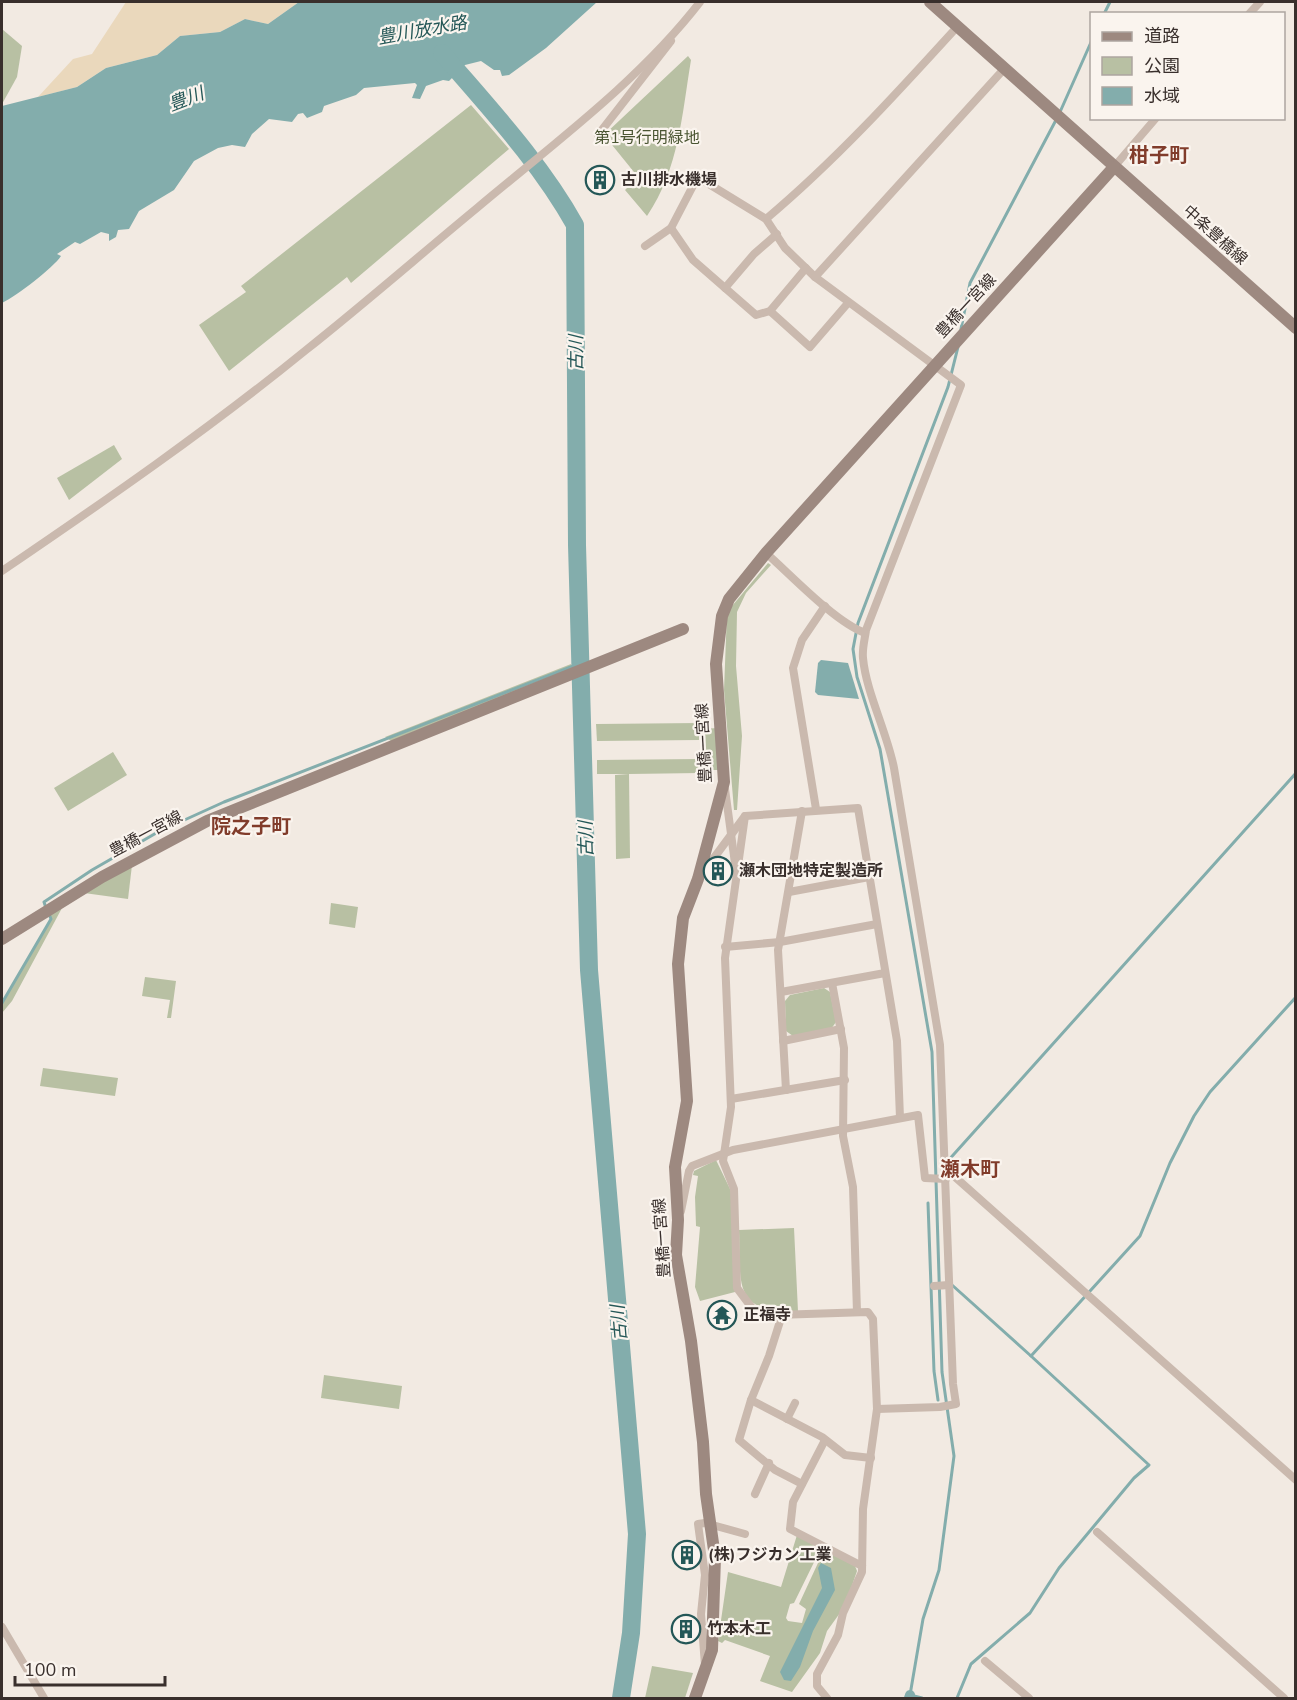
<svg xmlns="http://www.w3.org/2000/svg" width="1297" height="1700" viewBox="0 0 1297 1700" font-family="'Nunito Sans','Noto Sans JP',sans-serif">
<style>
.green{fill:#b8c0a3}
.sand{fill:#ead8bc}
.water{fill:#83adac}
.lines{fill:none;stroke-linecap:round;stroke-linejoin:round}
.stream{stroke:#83adac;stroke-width:3}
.canal{stroke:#83adac;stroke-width:10}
.river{stroke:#83adac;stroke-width:18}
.street{stroke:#cab9ae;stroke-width:8}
.secondary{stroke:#9d8980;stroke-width:12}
.labels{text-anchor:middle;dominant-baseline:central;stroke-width:4.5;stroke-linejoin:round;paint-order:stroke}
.park-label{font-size:16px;fill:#4a5532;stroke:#faf4ee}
.poi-label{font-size:16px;font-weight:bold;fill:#392f2c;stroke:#faf4ee;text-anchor:start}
.street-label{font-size:16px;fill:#392f2c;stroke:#faf4ee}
.water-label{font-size:18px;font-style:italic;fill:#245757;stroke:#faf4ee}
.quarter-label{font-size:20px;font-weight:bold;fill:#813c2b;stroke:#faf4ee}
</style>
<rect width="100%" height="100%" fill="#f2eae2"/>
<g class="green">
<polygon points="2,29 22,46 17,77 2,104"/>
<path d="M688,56L691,60C682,114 679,169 647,216L625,190L638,177L604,135Z"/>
<polygon points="471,105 509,149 351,283 347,277 229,371 199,325 246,292 241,286"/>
<polygon points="114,445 122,459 69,500 57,478"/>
<polygon points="768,563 771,565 746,593 737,612 736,666 742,736 737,810 734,810 724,690 727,612"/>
<polygon points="571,664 572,668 391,741 385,737"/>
<polygon points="699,723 699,740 597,741 596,724"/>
<polygon points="718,728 722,770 701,770 701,729"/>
<polygon points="113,752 127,775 68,811 54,788"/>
<polygon points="699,759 700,773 629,774 630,858 616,859 615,775 629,774 597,774 597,760"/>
<polygon points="132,865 128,899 84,893"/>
<polygon points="331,903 358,907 355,928 329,924"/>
<polygon points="62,908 12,1001 2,1013 2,1004 51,919 50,915"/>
<polygon points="145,977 176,981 171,1018 167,1018 170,1000 142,996"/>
<polygon points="824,988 830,992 836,1022 831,1029 793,1036 786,1031 785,1001 790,995"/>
<polygon points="43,1068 118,1078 115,1096 40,1086"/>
<polygon points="716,1160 731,1191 735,1292 700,1301 695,1287 700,1227 696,1226 695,1197 698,1176 693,1175 694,1171"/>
<path d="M794,1228L798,1311C731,1314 741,1282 739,1230Z"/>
<polygon points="324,1375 402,1386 399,1409 321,1398"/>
<polygon points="797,1535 821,1548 794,1603 790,1604 786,1618 788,1621 802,1623 806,1609 799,1604 824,1550 855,1566 857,1571 845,1606 827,1631 820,1653 792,1692 760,1681 770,1656 725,1640 722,1643 718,1641 728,1572 781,1587"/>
<polygon points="652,1666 693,1673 685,1698 645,1698"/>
</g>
<polygon class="sand" points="126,2 299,2 268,24 245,19 220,32 180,36 157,55 106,68 77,87 38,97 73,59 92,54"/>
<g class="water">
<path d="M299,2H597L546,48L509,75L502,76L500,70H494L481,61L465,65L449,81L443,80L426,86L420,99L412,98L417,85L415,83L364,88L356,95L324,106L322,112L307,118L303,113L298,114L292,122L269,119L252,134L245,147L232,145L218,148L194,161L174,190L139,211L129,229L118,230L116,237L109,241V234L101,232L80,244L75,242L57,254L61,256C53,268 18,295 2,303V106L77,87L106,68L157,55L180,36L220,32L245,19L268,24Z"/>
<polygon points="821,660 848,663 859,699 818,695 815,692 818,663"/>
<polygon points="821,1563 831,1568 835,1590 813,1631 800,1667 791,1681 784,1680 780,1672 822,1588 818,1568"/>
</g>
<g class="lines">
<g class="stream">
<polyline points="1104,14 1110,2"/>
<polyline points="1060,112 1092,40"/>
<polyline points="961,329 970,283 1056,120"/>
<polyline points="46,908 44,902 92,870 158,832 224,802 581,663"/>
<polyline points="2,1003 51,919 49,914"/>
<polyline points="946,1163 1296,773"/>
<polyline points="928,1203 934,1371 938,1400"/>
<polyline points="952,1285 1031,1356"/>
<polyline points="922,1698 910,1695 923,1619 939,1570 954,1456 942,1372 932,1052 880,749 857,677 853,649 858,623 948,387 958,347"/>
<polyline points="957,1698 971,1664 1030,1613 1059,1568 1134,1478 1149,1465 1031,1356 1140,1236 1170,1163 1194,1116 1210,1092 1296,997"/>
</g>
<polyline class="canal" points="909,1698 910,1695"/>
<path class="river" d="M442,53C489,108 540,162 575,225L577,545L589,970L637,1534L631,1633L621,1698"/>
<g class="street">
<polyline points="1249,14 1260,2"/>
<polyline points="598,135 671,41"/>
<polyline points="1114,167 1156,118"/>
<path d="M766,219C836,160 896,94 957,27"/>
<polyline points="671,228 693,260 756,315 770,311 806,268"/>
<path d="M645,246L671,228L695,182L704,181L766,219L785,248L815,277L961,385L866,630C865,639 862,648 863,658C866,692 887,732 894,768L940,1045L953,1384L956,1404L940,1407L877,1409"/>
<polyline points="815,277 1004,69"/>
<polyline points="725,288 754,254 777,234"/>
<polyline points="770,311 810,347 848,303"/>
<path d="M766,553C792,576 835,622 865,633"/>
<path d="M2,571C105,501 209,429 306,350C364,304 420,255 477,208C553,144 639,81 700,2"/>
<polyline points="725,789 736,871"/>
<polyline points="816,809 793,668 802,640 825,606"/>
<polyline points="745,816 725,958 731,1107 723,1161 734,1189 737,1288 752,1308 776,1315 868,1312 873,1319 877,1409 863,1509 862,1572 843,1613 838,1635 817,1674 817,1686 827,1698"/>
<polyline points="702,874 745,816 858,808 897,1041 900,1118"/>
<polyline points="789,892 869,877"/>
<polyline points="725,947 780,942 877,924"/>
<polyline points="832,983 844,1048 843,1136 853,1187 857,1312"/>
<polyline points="781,992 885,973"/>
<polyline points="783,1041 841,1029"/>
<polyline points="786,1090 778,950 802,811"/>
<polyline points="731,1099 845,1080"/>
<polyline points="946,1169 1296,1480"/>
<polyline points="681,1211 689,1171 692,1166 733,1150 918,1115 925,1178 946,1179"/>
<polyline points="934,1286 949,1285"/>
<polyline points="782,1315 769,1356 751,1400 822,1437 845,1455 871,1458"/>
<polyline points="751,1400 739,1440 775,1470 802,1484"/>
<polyline points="787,1419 795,1403"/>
<polyline points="825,1440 793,1502 790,1529 862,1566"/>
<polyline points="755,1494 769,1463"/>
<polyline points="1097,1532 1284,1698"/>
<polyline points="2,1627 44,1698"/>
<polyline points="985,1661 1029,1698"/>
<polyline points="705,1665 701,1614 705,1575 698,1524 705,1523 745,1534"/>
</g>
<g class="secondary">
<polyline points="930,2 1296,328"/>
<polyline points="2,939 102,877 207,821 683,629"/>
<polyline points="695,1698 712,1650 715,1557 706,1494 703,1442 691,1341 676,1255 678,1220 675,1167 687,1101 678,964 683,918 698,879 724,782 716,664 722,616 729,599 766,553 1114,167"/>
</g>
</g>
<defs>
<g id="building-ring" transform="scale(1.5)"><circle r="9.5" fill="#faf4ee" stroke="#245757" stroke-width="1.5"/><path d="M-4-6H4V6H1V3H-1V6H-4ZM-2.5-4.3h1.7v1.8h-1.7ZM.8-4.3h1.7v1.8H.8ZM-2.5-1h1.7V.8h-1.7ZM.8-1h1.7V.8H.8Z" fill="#245757"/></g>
<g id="temple-ring" transform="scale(1.5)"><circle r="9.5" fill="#faf4ee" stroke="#245757" stroke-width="1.5"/><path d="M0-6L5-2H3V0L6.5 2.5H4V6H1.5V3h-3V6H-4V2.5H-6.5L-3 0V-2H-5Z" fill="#245757"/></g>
</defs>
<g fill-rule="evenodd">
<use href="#building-ring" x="600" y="180"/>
<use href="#building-ring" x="718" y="871"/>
<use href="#temple-ring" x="722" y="1315"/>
<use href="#building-ring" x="687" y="1555"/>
<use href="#building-ring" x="686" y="1629"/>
</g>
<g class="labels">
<g class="park-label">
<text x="647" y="138">第1号行明緑地</text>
</g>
<g class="poi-label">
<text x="621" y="180">古川排水機場</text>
<text x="739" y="871">瀬木団地特定製造所</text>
<text x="743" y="1315">正福寺</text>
<text x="708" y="1555">(株)フジカン工業</text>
<text x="707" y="1629">竹本木工</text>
</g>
<g class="street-label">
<text transform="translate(1215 235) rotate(42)">中条豊橋線</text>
<text transform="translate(966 306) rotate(-47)">豊橋一宮線</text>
<text transform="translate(704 743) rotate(-93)">豊橋一宮線</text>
<text transform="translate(146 834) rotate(-28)">豊橋一宮線</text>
<text transform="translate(662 1238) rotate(-94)">豊橋一宮線</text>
</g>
<g class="water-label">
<text transform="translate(422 30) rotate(-10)">豊川放水路</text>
<text transform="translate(186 99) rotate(-21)">豊川</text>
<text transform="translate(576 353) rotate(-90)">古川</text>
<text transform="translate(586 839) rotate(-92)">古川</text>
<text transform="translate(619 1323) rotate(-95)">古川</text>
</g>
<g class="quarter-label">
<text x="1159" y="155">柑子町</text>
<text x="251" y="826">院之子町</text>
<text x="970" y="1169">瀬木町</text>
</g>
</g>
<rect width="1297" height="1700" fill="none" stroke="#392f2c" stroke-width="6"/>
<rect x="1090" y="12" width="195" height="108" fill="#faf4ee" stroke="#ada5a0" stroke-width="1.5"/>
<rect x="1102" y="32" width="30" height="9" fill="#9d8980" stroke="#ada5a0" stroke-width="1.5"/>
<text x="1144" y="42" font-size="18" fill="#392f2c">道路</text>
<rect x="1102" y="57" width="30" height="18" fill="#b8c0a3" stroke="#ada5a0" stroke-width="1.5"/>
<text x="1144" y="72" font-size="18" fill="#392f2c">公園</text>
<rect x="1102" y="87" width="30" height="18" fill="#83adac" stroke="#ada5a0" stroke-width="1.5"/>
<text x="1144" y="102" font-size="18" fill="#392f2c">水域</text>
<path d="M15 1676v9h150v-9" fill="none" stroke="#392f2c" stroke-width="3"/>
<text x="24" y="1676" font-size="18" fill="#392f2c" stroke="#faf4ee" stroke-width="4.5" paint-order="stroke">100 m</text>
</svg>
